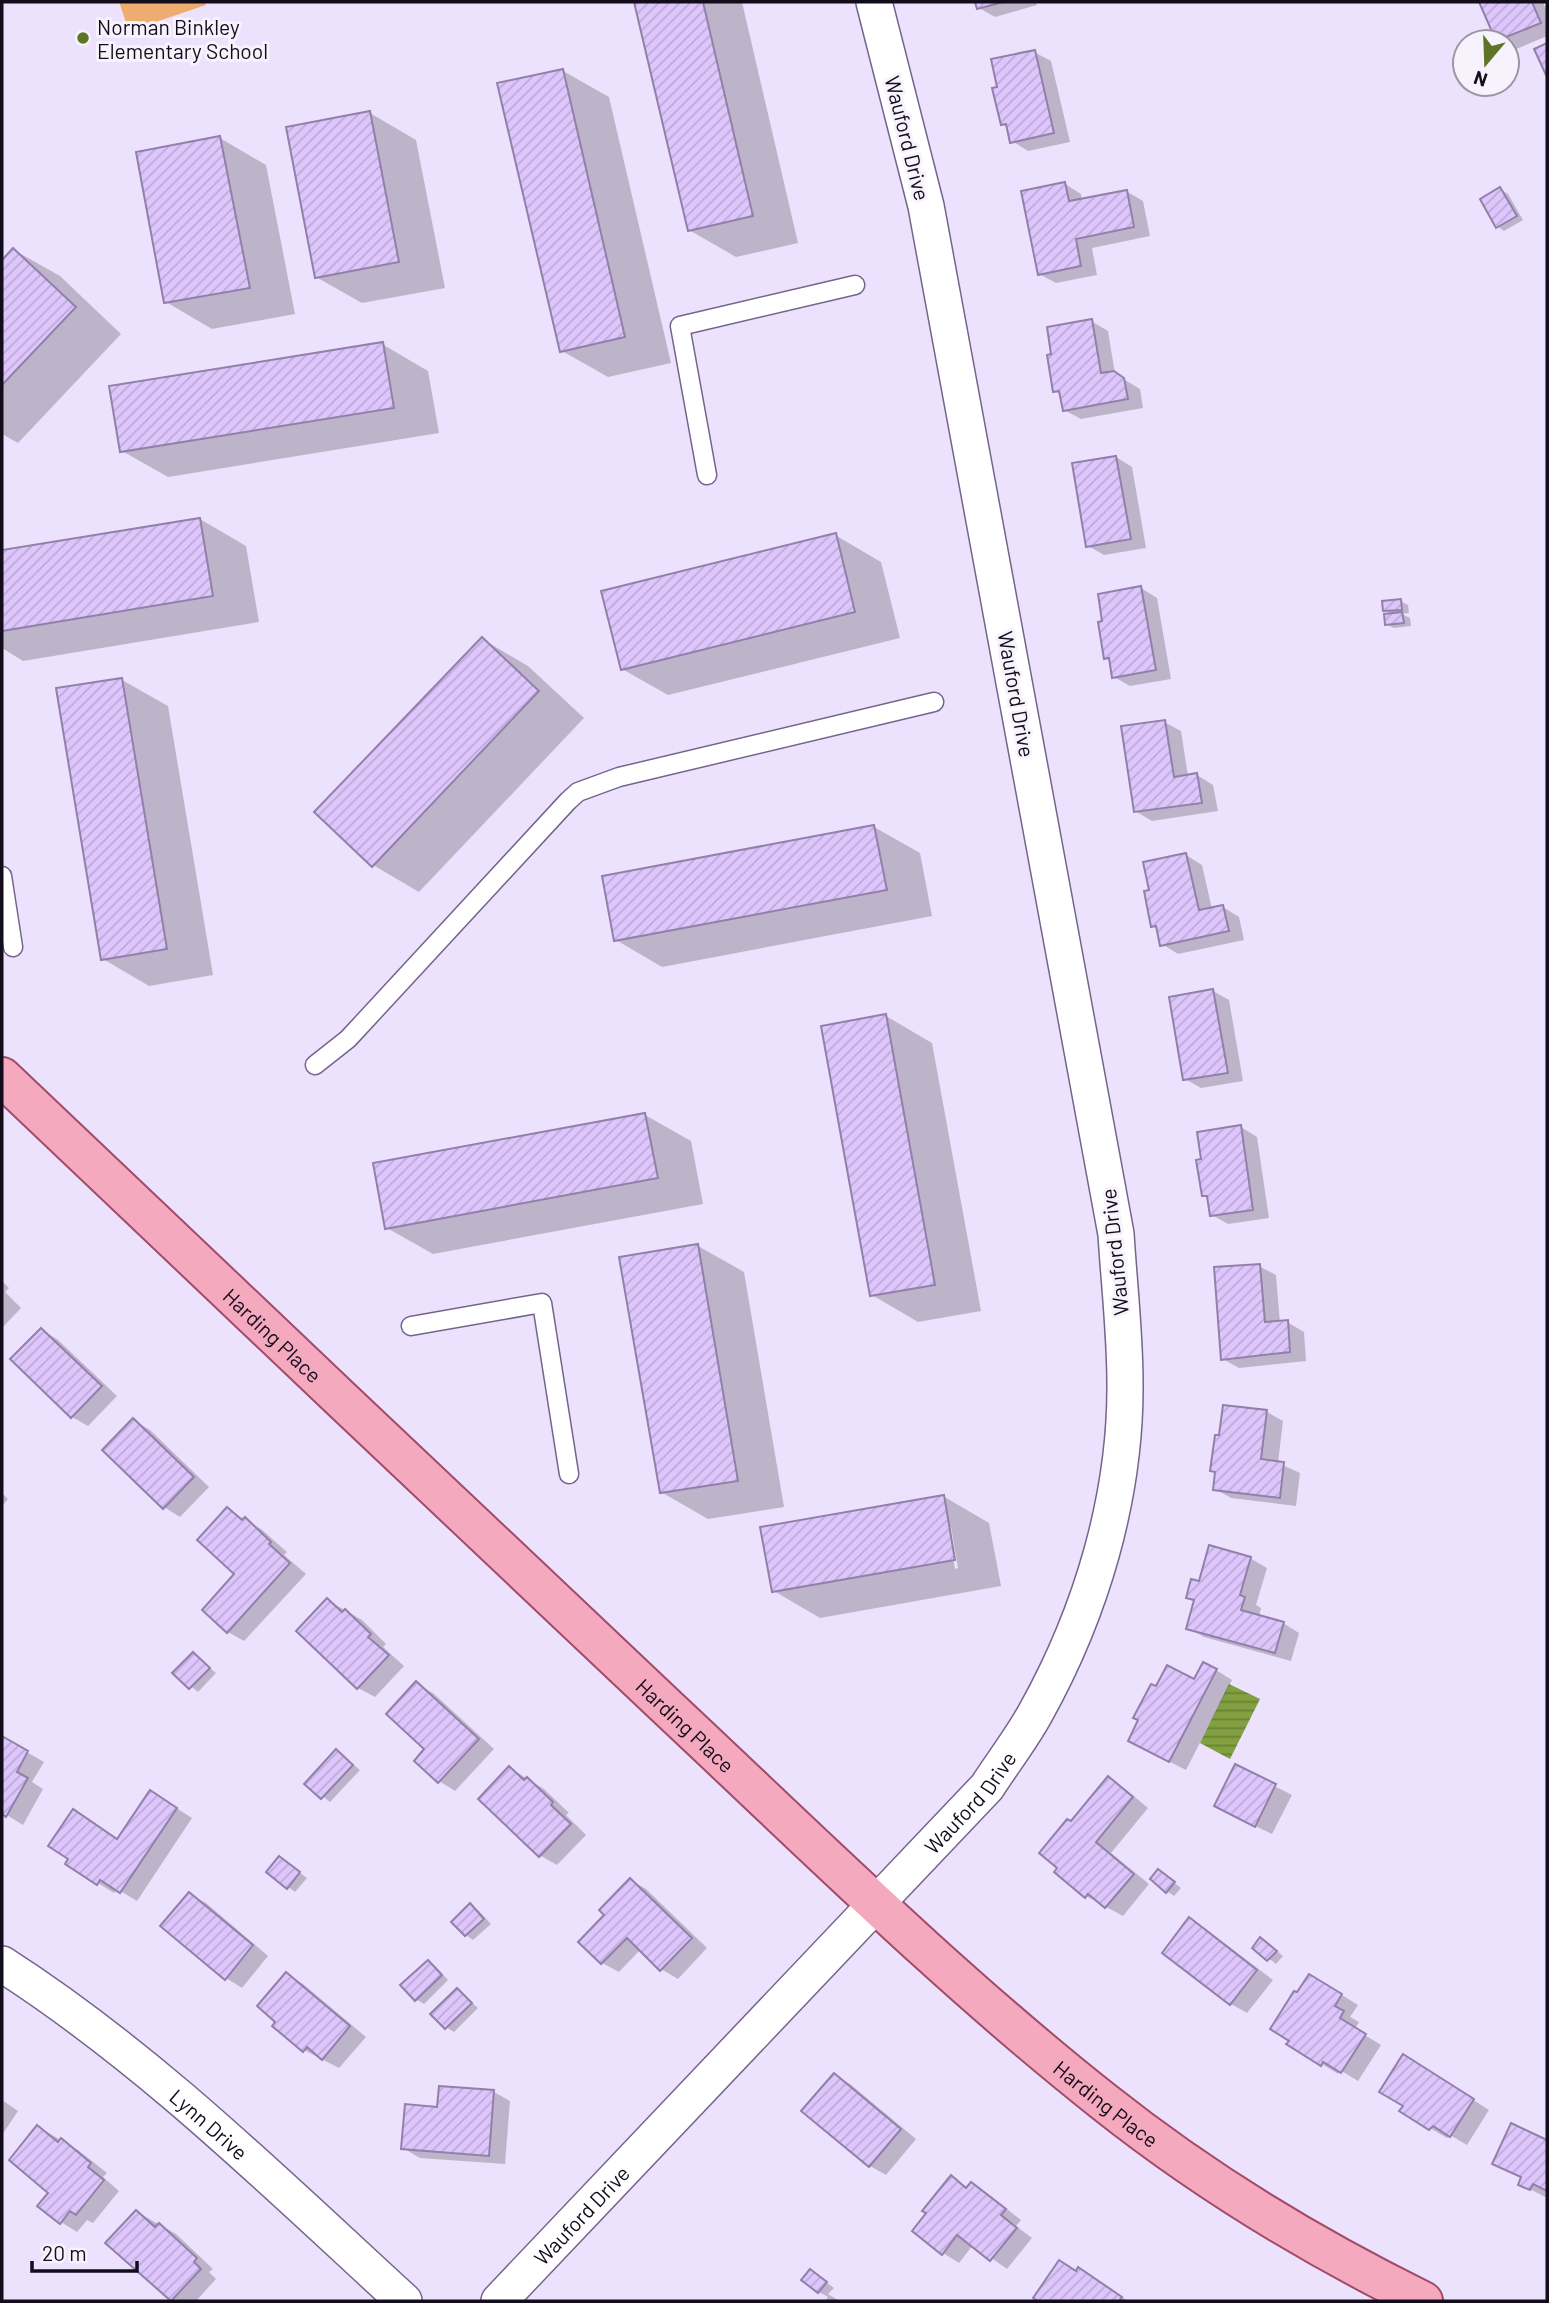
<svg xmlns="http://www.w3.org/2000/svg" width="1549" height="2303" viewBox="0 0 1549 2303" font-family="Barlow,sans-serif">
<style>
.pitch{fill:#eead6e}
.water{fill:url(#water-rules)}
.shadow{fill:#0003;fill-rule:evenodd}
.building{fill:url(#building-hatch);stroke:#9280aa;stroke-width:2}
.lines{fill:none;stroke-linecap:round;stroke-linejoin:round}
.service-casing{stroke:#75648c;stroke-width:21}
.minor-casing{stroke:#75648c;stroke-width:38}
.primary-casing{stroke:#a04c68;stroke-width:42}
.service{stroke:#fff;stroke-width:18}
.minor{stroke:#fff;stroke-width:35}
.primary{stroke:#f4a9be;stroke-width:38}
.poi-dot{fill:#5e7527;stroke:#f7f3fc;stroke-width:2.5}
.labels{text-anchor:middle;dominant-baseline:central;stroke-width:6;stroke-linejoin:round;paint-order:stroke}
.poi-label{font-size:21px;fill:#130c1b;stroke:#f7f3fc;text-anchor:start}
.street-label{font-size:21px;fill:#130c1b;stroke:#f7f3fc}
</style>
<defs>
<pattern id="water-rules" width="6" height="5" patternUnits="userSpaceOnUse" patternTransform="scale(1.75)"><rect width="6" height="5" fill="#82a03f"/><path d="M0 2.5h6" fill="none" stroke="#698134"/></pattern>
<pattern id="building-hatch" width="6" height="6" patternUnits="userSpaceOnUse" patternTransform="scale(1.75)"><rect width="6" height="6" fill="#ddc6fc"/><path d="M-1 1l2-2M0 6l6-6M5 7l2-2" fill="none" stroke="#bda9d7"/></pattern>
</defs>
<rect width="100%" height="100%" fill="#ede2fd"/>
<polygon class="pitch" points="119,2 205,2 206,5 129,31"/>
<polygon class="water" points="1229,1684 1260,1699 1230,1759 1200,1743"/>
<g class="shadow">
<polygon points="636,2 742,2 798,243 736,257 689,230"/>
<polygon points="977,2 1036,2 1037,5 995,17 979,8"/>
<polygon points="1485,2 1543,2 1547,12 1547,36 1514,50 1507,46 1507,42 1497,40 1482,3"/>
<polygon points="1034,52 1051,61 1070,142 1028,151 1012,141 1008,128 1002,124"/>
<polygon points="563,71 609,97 671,363 608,377 562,351"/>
<polygon points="370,113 416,140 445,288 362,303 316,277"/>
<polygon points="220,138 266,165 295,314 212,329 166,302"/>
<polygon points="1065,184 1081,194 1082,200 1126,191 1143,201 1150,236 1092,248 1097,275 1056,283 1039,274"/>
<polygon points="1500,189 1508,194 1523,220 1504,231 1497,226"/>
<polygon points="14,250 60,276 121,334 18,443 2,434 2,262"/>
<polygon points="1091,321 1108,331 1115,374 1140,389 1143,408 1081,419 1064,410 1061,395 1055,391"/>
<polygon points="382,344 428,371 439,433 168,477 122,451"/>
<polygon points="1116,457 1132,467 1146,548 1104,555 1088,546"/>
<polygon points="200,519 246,546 259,622 23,661 2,648 2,551"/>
<polygon points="835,535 881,562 900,638 668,695 622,669"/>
<polygon points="1141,588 1157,598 1171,679 1130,686 1114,677 1111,661 1106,658"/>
<polygon points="1400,601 1408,605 1409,613 1402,614 1410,618 1411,626 1394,628 1386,624 1393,615 1385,610"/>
<polygon points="482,639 528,666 584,718 419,892 373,865"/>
<polygon points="122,680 168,706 213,975 149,986 103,959"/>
<polygon points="1164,722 1181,731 1188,776 1197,775 1213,785 1218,811 1152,821 1135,811"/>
<polygon points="874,827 920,853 932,916 662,967 616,940"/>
<polygon points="1186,855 1202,865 1212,909 1223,907 1239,917 1244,940 1178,954 1162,944 1158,929 1153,926"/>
<polygon points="1213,991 1229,1000 1243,1081 1201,1088 1185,1079"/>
<polygon points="886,1016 932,1043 981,1311 918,1322 872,1295"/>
<polygon points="645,1115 691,1141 703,1204 433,1254 387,1228"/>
<polygon points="1241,1127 1257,1137 1269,1218 1228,1224 1212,1215 1209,1199 1203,1195 1203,1160"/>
<polygon points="698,1246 744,1272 784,1507 708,1519 661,1492"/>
<polygon points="1259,1266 1276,1275 1280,1323 1287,1322 1304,1332 1306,1361 1239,1368 1223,1359"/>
<polygon points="2,1281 9,1288 5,1292 21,1308 2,1328"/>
<polygon points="41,1330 57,1339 117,1396 88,1426 72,1417"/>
<polygon points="1267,1412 1283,1421 1278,1463 1300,1473 1296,1506 1231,1498 1215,1489 1217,1473 1212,1471"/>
<polygon points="133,1420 150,1430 209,1487 180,1517 164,1507"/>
<polygon points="2,1493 8,1499 2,1506"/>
<path d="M943,1496L989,1523L1001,1586L820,1618L774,1591ZM948,1527H951L958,1568L955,1569Z"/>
<polygon points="227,1509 261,1529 287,1552 284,1555 306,1574 244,1641 228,1632 237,1574"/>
<polygon points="1250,1558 1267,1568 1256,1605 1261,1608 1259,1617 1283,1623 1299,1633 1291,1661 1204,1637 1188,1628 1195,1602 1188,1598 1200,1583"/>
<polygon points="327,1600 362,1620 386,1644 383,1647 404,1666 375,1697 358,1688 298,1631"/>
<polygon points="193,1654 216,1673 198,1692 175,1673"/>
<polygon points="1216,1670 1232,1680 1186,1770 1146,1750 1157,1689 1195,1681"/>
<polygon points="416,1684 433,1693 494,1749 455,1791 439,1781 427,1749"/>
<polygon points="2,1738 44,1762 32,1782 43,1789 23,1825 2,1812"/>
<polygon points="337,1751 360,1770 330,1802 307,1784"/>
<polygon points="1235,1766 1292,1795 1272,1834 1232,1815"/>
<polygon points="510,1768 544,1789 569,1813 566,1815 586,1835 557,1865 541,1856 480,1799"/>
<polygon points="1108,1779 1124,1788 1148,1808 1111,1853 1149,1884 1123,1916 1086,1896 1057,1872 1071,1823"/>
<polygon points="167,1802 192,1818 137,1901 117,1889 114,1893 98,1883 90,1821 119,1840"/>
<polygon points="287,1863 307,1878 295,1892 268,1872"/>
<polygon points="1159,1871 1181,1888 1174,1896 1167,1891"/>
<polygon points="630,1880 646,1889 707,1948 678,1979 661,1969 641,1949 619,1972 602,1963 581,1942 606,1915"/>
<polygon points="189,1894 206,1903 268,1956 242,1988 226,1978"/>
<polygon points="471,1906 478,1910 491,1924 473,1940 466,1935"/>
<polygon points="1190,1919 1206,1929 1273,1980 1247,2013 1231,2004"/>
<polygon points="1261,1939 1283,1956 1276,1964 1254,1947"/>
<polygon points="428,1962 435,1966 448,1980 424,2004 416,1999"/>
<polygon points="286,1974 303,1984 366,2037 339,2068 304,2050 277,2022"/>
<polygon points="1326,1985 1358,2005 1350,2017 1359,2022 1355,2029 1381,2045 1358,2081 1340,2070 1338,2074 1322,2064"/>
<polygon points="458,1990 478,2008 454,2032 446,2027"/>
<polygon points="1420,2066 1489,2110 1467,2145 1450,2135 1447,2138 1430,2128"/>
<polygon points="834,2075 850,2084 916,2139 886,2175 870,2166"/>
<polygon points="440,2088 494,2092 510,2101 505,2164 420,2158 403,2148 439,2109"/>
<polygon points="2,2100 18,2111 2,2135"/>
<polygon points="1512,2126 1547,2142 1547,2198 1520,2184 1523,2178 1494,2163"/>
<polygon points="38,2127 78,2150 107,2173 103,2177 119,2191 93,2223 87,2220 77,2232 61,2222 51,2192"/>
<polygon points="951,2178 969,2188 972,2184 988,2194 1021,2220 1016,2226 1032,2238 1007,2269 973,2245 959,2263 943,2253"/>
<polygon points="137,2212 176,2234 213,2269 209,2272 216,2279 196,2301 171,2301 108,2243"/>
<polygon points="1079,2269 1095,2279 1128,2301 1041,2301 1036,2297"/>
<polygon points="811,2271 834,2288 828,2294 840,2301 825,2301 828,2297 819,2292"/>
</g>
<g class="building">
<polygon points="634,2 703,2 753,216 688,231"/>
<polygon points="975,2 1003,2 977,9"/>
<polygon points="1479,2 1532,2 1541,23 1496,41"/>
<polygon points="1547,43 1547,74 1546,75 1534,49"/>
<polygon points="1035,50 1054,133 1010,143 1006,124 1001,125 992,88 997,87 991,59"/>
<polygon points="563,69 625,337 560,352 497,83"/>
<polygon points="370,111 399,262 315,278 286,127"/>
<polygon points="220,136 250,288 164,303 136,152"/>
<polygon points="1065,182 1069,201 1127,190 1134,227 1076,239 1081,266 1038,275 1021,191"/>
<polygon points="1500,187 1517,216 1496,228 1480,199"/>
<polygon points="13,248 76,307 2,385 2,260"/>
<polygon points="1092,319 1101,373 1114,371 1124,378 1128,399 1063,411 1059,391 1053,392 1047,355 1051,354 1047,327"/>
<polygon points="383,342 394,408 120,452 109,386"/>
<polygon points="1116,456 1131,539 1086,547 1072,463"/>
<polygon points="200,518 213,596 2,631 2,550"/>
<polygon points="836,533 855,612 621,670 601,591"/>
<polygon points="1141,586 1156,670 1112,678 1109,658 1104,659 1098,622 1102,621 1098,594"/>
<polygon points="1401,599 1402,610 1383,611 1382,601"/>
<polygon points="1402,612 1404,623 1385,625 1384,614"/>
<polygon points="482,637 539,691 372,867 314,812"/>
<polygon points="122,678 167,949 101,960 56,688"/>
<polygon points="1165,720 1174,777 1197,773 1202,803 1134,812 1121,726"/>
<polygon points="874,825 887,890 614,941 602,876"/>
<polygon points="1186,853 1199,910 1223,905 1229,931 1160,946 1156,926 1151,927 1144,891 1149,890 1143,862"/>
<polygon points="1213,989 1228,1073 1183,1080 1169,997"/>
<polygon points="886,1014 935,1285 870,1296 821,1026"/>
<polygon points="645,1113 658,1178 385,1229 373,1163"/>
<polygon points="1241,1125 1253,1210 1210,1216 1207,1196 1202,1196 1196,1160 1201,1159 1197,1132"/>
<polygon points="698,1244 738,1481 660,1493 619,1257"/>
<polygon points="1260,1264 1265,1322 1288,1320 1290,1352 1221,1360 1214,1267"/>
<polygon points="41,1328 102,1386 71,1418 10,1359"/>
<polygon points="1223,1405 1267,1410 1261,1459 1284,1462 1280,1498 1213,1490 1215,1472 1210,1471 1215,1435 1219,1435"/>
<polygon points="133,1418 194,1477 163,1509 102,1450"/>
<polygon points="944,1495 955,1560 772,1592 760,1527"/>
<polygon points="227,1507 242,1520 245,1517 271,1542 269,1544 290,1563 227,1633 202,1610 234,1574 197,1540"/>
<polygon points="1209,1545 1251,1557 1240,1595 1245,1597 1241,1610 1284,1622 1275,1653 1186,1629 1194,1600 1186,1598 1191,1579 1199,1581"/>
<polygon points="327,1598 342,1612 345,1609 371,1634 368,1637 389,1655 357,1689 296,1631"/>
<polygon points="193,1652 210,1668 189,1689 172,1673"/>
<polygon points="1203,1662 1217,1669 1169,1762 1128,1741 1138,1720 1133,1718 1151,1684 1156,1686 1167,1665 1194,1679"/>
<polygon points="416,1681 479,1739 438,1783 414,1761 424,1749 386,1714"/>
<polygon points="2,1736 28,1751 17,1772 28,1778 6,1817 2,1814"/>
<polygon points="336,1749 353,1765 321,1799 304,1784"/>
<polygon points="1235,1764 1276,1784 1255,1827 1214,1806"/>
<polygon points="509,1766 524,1780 527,1777 553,1802 551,1805 571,1824 539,1857 478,1799"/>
<polygon points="1108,1776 1133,1797 1096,1842 1134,1874 1105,1908 1088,1894 1085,1898 1054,1872 1057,1868 1039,1853 1067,1819 1071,1821"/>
<polygon points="150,1790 177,1808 120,1893 100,1880 97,1885 65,1864 68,1859 48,1846 73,1809 117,1839"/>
<polygon points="279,1856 300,1872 287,1889 266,1872"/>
<polygon points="1158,1869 1175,1882 1166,1893 1150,1879"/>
<polygon points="630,1878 692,1938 660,1971 627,1938 601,1964 578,1942 604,1915 599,1910"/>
<polygon points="189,1892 253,1945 225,1980 160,1926"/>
<polygon points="470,1903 484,1919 465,1936 451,1922"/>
<polygon points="1189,1917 1257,1970 1230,2005 1162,1953"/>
<polygon points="1260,1937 1277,1951 1267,1961 1252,1948"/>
<polygon points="428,1960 442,1975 415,2001 400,1985"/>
<polygon points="286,1972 350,2026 322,2060 307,2047 303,2052 272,2026 275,2022 257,2006"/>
<polygon points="1309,1974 1342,1994 1335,2006 1344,2011 1340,2018 1366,2034 1341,2073 1323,2062 1321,2066 1286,2044 1289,2041 1270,2029 1294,1991 1297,1992"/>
<polygon points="457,1988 472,2003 445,2029 430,2014"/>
<polygon points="1403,2054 1474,2099 1450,2137 1433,2126 1429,2130 1399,2111 1403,2106 1379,2092"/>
<polygon points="834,2073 901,2129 869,2167 801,2111"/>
<polygon points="439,2086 494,2090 489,2156 401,2149 405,2104 437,2107"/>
<polygon points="1511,2123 1547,2140 1547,2191 1533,2184 1530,2190 1518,2185 1521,2177 1492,2164"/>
<polygon points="37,2125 58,2142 61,2138 91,2163 88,2167 104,2180 76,2215 70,2211 60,2224 37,2206 48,2193 9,2160"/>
<polygon points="951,2175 966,2188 971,2182 1006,2209 1001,2215 1017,2228 990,2261 957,2235 942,2255 912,2231 926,2213 922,2211"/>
<polygon points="136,2210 155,2227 159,2223 197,2258 194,2262 201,2269 171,2301 105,2243"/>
<polygon points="1059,2260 1076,2271 1078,2267 1122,2297 1119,2301 1038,2301 1033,2298"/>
<polygon points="810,2269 827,2282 818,2293 801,2280"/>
</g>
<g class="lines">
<g class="service-casing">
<g id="service">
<polyline points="707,475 680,326 855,285"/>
<polyline points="2,876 13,947"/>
<polyline points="315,1065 348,1039 568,801 578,792 619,777 934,702"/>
<polyline points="411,1326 542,1303 569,1474"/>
</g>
</g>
<g class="minor-casing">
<g id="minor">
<path id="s1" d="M2,1964C150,2059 275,2183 404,2301"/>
<path id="s2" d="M499,2301L987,1787C1003,1762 1022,1738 1036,1712C1091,1613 1126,1497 1125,1383C1125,1333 1119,1283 1116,1234L926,206L874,2"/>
</g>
</g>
<g class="primary-casing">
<g id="primary">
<path id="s3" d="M2,1077C223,1288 446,1498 668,1708C810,1841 950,1980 1103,2101C1201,2179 1311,2246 1423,2301"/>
</g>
</g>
<use href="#service" class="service"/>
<use href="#minor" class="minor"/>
<use href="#primary" class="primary"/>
</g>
<circle class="poi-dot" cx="83" cy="38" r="7"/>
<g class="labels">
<g class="poi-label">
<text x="97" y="26">Norman Binkley<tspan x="97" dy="24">Elementary School</tspan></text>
</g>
<g class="street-label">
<text transform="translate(908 138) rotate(76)">Wauford Drive</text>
<text transform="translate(1017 694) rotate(80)">Wauford Drive</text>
<text transform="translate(1114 1252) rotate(-96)">Wauford Drive</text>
<text stroke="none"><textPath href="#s3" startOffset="374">Harding Place</textPath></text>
<text stroke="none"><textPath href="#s3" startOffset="942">Harding Place</textPath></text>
<text stroke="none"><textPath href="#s2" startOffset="686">Wauford Drive</textPath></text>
<text stroke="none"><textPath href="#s3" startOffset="1508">Harding Place</textPath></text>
<text stroke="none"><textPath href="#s1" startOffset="262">Lynn Drive</textPath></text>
<text stroke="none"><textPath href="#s2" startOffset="119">Wauford Drive</textPath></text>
</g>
</g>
<rect width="1549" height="2303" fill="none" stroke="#130c1b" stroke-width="7"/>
<g transform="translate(1486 63) rotate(199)"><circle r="33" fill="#f7f3fc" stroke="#9c97a2" stroke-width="2"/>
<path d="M0-5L12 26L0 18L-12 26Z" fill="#5e7527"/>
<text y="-10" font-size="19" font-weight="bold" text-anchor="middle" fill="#130c1b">N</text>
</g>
<path d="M32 2261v10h105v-10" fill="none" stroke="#130c1b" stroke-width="3.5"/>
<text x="42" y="2261" font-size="21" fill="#130c1b" stroke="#f7f3fc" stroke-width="5" paint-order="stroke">20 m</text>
</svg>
